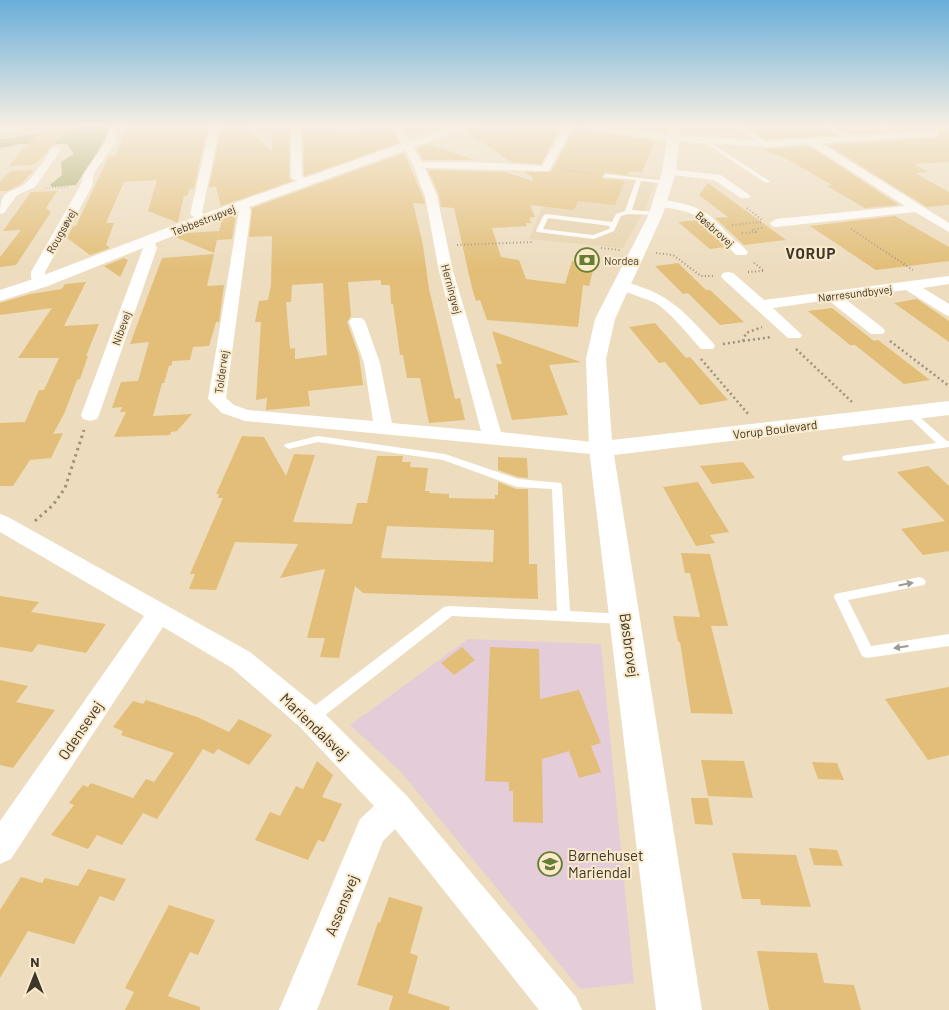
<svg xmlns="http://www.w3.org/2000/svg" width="949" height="1010" viewBox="0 0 949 1010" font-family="Barlow,sans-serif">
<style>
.built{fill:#e7d3ad}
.education{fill:#e4cdd9}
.forest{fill:#9ea359}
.building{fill:#e2be78;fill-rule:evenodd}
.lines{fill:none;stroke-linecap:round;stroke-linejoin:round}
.path-far3{stroke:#9e927c;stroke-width:1;stroke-dasharray:1 2;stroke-linecap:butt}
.path-far2{stroke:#9e927c;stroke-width:2;stroke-dasharray:1 2.5;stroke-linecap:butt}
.path-far1{stroke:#9e927c;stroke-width:2.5;stroke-dasharray:2 3;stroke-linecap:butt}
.path{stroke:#9e927c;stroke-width:3;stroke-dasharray:2.5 4;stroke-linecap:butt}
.service{fill:#fff;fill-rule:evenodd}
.minor{fill:#fff;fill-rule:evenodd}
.tertiary{fill:#fff;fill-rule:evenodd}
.oneway{fill:#9e9b95}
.labels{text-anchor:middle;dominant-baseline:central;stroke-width:4;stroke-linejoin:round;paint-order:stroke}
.far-street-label{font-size:11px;fill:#3d372b;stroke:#faeacb}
.far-poi-label{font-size:11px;fill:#3d372b;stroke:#faeacb;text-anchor:start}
.street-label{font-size:12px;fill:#3d372b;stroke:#faeacb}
.far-district-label{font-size:15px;font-weight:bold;letter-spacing:1px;fill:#3d372b;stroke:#faeacb}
.near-street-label{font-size:15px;fill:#3d372b;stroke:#faeacb}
.near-poi-label{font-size:15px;fill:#3d372b;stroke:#faeacb;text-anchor:start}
</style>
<rect width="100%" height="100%" fill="#eddcbe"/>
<polygon class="built" points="564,168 657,177 645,209 623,248 529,239 543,206"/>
<g class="education">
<polygon points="0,126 66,126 0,139"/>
<polygon points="468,639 601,644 634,983 580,989 400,771 350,725"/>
</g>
<path class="forest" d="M78,126H111C102,148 88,165 76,185L52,187L50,185L62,175L61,162L74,154L67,144H21L0,148V140Z"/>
<g class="building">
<polygon points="46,126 72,126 34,165 9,166 18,155 16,155"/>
<polygon points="128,126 208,126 194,188 189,189 188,195 184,196 178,222 176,222 148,211 157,180 124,182 106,223 114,223 106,245 110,248 90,255 67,238 73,226 76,226 109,156 115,156"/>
<polygon points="222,126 244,126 272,151 272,131 289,130 289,178 292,181 221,206 216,187 209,187"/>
<polygon points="484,126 562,126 541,164 511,162 465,131"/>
<polygon points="576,126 583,126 590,131 652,140 655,142 642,172 628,172 627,175 605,172 601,176 603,179 625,181 615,205 578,201 574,210 530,205 535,217 529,218 531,223 525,223 527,226 492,228 501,257 519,260 526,279 565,284 572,261 595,263 589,286 583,285 578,327 487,320 480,300 476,301 472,288 454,208 441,207 439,195 428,170 506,172 532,181 533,178 525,172 551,172"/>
<polygon points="744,126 817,126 837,135 765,139"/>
<polygon points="832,126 875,126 884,132 852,134"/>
<polygon points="887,126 949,126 949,162 914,164 928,172 915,173 949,192 949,205 927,207 827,145 935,138 940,135 938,129 897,132"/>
<polygon points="331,127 331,133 336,133 336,135 392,129 399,143 305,176 304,175 303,129"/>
<polygon points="429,144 474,160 423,160 417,148"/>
<polygon points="809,146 899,205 865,208 827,186 832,185 780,155 775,155 764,149"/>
<path d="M404,153L423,197L425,204L413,203L423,245L429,289L455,399L460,398L465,420L429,423L420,378H407L403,355H400L393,304H391L390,285H381V280L348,282L351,316L347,322L359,356L363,385L308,391L310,406L266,410L267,398L256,400L261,322H255L259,301L268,300L271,285L272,236L249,237L252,208ZM323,283L327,355L295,359V348L290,349L286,302H291L292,285Z"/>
<polygon points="34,170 21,184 7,191 0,191 0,182 10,171"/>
<polygon points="708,183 786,240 744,245 715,218 728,217 699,195"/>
<polygon points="57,191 46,208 51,212 16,265 0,267 0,257 21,230 3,231 31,192"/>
<polygon points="236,214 232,239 217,240 222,219"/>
<polygon points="895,216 949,247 949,261 876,270 810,226"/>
<polygon points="698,220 706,227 726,247 710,249 678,222"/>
<polygon points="219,231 214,253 175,237 185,233"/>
<polygon points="214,254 207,286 224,285 219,322 216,322 209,346 193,347 190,360 172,361 172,365 169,366 164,383 162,383 153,416 192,414 177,431 171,432 170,435 114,437 126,412 120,412 122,407 112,408 121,382 138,381 149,342 130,344 162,258"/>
<polygon points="124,258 128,260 120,277 104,266"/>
<polygon points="678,263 706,290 710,290 744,322 720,325 688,293 683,294 655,266"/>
<polygon points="86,282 64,326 99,324 86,356 88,356 80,379 77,380 64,414 53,434 63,433 51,458 30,460 13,486 0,486 0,423 25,422 39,390 44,390 59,358 18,358 52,308 0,315 0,303 30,294 62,289 65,284"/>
<polygon points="917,299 949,321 949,342 894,303"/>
<polygon points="832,308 874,341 878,340 930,380 904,384 855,345 850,345 808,311"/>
<polygon points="655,323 686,358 690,357 728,400 700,405 665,362 659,363 629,327"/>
<polygon points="492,331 581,362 549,365 568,415 512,420 496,364 502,364"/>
<path d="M242,436L264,437L286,476L294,454L315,455L293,522L352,524L357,503H367L377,456H403L402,462H411L410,467L428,468L425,491H430L429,493L449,494V498L495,499V495H498V482L516,489H528L529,564H537L538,599L363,593L355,586L339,658L320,657L325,638H307L325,569L280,578L298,544L235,542L216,590L189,589L195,574H190L223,498H218L219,494H216ZM387,526L494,530L493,562L381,558Z"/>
<polygon points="498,457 527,458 528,478 518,477 498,470"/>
<polygon points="743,462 755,478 712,484 700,466"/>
<polygon points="928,466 949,486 949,551 923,555 901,529 945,521 897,472"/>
<polygon points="698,482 729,532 710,535 715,543 696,546 663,487"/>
<polygon points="681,553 710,554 728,626 711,626 733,714 691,713 680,642 678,642 673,616 700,617 690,573 685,573"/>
<polygon points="0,596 39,602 31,612 106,624 86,653 38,644 32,652 0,647"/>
<polygon points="462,647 475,660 454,675 441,663"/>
<polygon points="490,647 539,649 540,699 579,690 601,743 591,746 601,772 579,778 569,751 542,759 543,823 513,822 513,791 509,791 509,782 485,781"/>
<polygon points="0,680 28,686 16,702 55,710 13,768 0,765"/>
<polygon points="949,687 949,755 928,760 885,699"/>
<polygon points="146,700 197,717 229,732 239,719 272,735 249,765 218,749 213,754 203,749 157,819 143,813 122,845 97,835 88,849 51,835 74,805 69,803 83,785 88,787 91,783 133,798 146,779 154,782 174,753 121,735 123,731 113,727 133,701 143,704"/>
<polygon points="701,760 744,761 753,798 708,796"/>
<polygon points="317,761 333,775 322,797 342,804 324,842 318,840 308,860 255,840 270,812 280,816 296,786 303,789"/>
<polygon points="812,762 837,763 844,780 818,779"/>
<polygon points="691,798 708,798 713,825 695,824"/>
<polygon points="809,848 837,850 843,866 814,865"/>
<polygon points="732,853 796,855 811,907 761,905 760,899 742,899"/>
<polygon points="88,869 126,879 114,901 100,896 74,944 28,931 0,978 0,910 21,877 42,883 45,878 78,886"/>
<polygon points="389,897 423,907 410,953 418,956 408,993 450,1007 449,1010 389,1010 393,996 357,985 378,922 380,923"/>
<polygon points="169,905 215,920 198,955 190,952 168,996 200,1007 200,1010 125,1010 134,992 125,988"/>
<polygon points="757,951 817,953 824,983 854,985 861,1010 769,1010"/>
</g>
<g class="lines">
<g class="path-far3">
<polyline points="0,140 38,134 99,131"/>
<polyline points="562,170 595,173"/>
<polyline points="46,188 68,187"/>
</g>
<g class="path-far2">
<polyline points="747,208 762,220"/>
<polyline points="732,225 761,222"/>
<polyline points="851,229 913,270"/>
<polyline points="742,233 756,232 752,230 763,228"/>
<polyline points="457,245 533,242"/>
<polyline points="601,248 620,250"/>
<polyline points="656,253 673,255 701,276 715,276"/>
<polyline points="748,272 764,271 752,261"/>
</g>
<g class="path-far1">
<polyline points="743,341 772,337"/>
<polyline points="890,341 949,386"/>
<polyline points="723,344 743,341 746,333 762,327"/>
<polyline points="796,349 852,402"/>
<polyline points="701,359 749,415"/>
</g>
<polyline class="path" points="35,521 53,505 65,488 84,430"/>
<g class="service">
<polygon points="734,126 740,126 770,144 765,145"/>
<polygon points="819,126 826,126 859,139 854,140"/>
<polygon points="877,126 883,126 901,136 896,137"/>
<polygon points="703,140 707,140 771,182 766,183 703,142"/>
<path d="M605,174L668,181V183L666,184L641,181L632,210L656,212L658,213V215L628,214L621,216L614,231L594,239L537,232L536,231L543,216L546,214L612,222L616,214L625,211L636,180L603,177ZM548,218L610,226L609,229L593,235L543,229Z"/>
<polygon points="910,410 913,411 947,441 949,441 949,447 847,461 843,460 842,458 843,456 847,455 936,443 907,415 905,413 907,411"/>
<polygon points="318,436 445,454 518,479 561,483 562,486 570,611 624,614 629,615 631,619 629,623 624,624 452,616 315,723 310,725 305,723 303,718 305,713 444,607 449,606 557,611 552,489 517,487 443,460 318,442 289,449 284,446 285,444"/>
<polygon points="920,577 924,579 926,582 924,585 848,600 871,646 949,634 949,646 867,658 862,656 834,597 835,594"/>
</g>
<g class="minor">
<polygon points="110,126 120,126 114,145 94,173 92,186 45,272 45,277 49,282 47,285 37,285 31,278 31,272 80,186 84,173 104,145"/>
<polygon points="210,126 220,126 202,213 209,219 203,223 199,222 190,214"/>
<polygon points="291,126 301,126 302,176 311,181 309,183 301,183 291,178"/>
<polygon points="392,126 402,126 422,162 475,162 542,166 564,126 574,126 549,171 425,168 437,196 453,271 501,432 601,443 608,445 611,449 608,453 601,455 245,421 222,413 208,399 239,210 235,205 241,201 245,202 251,210 226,398 234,405 248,410 373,421 364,363 349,321 352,318 362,318 365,321 380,363 392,423 481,431 439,271 425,196 413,165"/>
<polygon points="585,126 611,126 673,135 767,141 938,131 938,135 935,136 821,143 949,223 949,232 915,212 776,227 772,226 770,223 776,219 905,206 809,144 767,147 673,141 590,129"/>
<path d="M56,147L61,150L35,187L17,195L4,213L0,214C0,184 16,195 29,180C37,171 45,159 52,148Z"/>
<polygon points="669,169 721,175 751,196 749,198 741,198 714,180 665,174 664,172 665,170"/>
<path d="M659,199C695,206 702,205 727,233C734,240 742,245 748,252L746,255H736C725,244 703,217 690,213C679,209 666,208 655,206L653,203L655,200Z"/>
<polygon points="148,237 153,238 157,248 99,415 97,419 90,421 83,419 81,415 143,248 142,241"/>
<polygon points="728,272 733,273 764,300 949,276 949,284 923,288 949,304 949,316 944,314 906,290 844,298 883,328 885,331 883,334 871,334 828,300 773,308 802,335 800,338 788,338 723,279 721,276 723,273"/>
<path d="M621,281C667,292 682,309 713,343L715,346L713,349H701C687,334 674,316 657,304C647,298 618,291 614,285L616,282Z"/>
<polygon points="0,514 8,517 250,652 320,709 407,796 576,997 582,1010 539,1010 395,829 383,841 317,1010 279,1010 360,819 374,806 300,727 232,668 163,627 11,859 0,864 0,821 144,616 0,532"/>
</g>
<g class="tertiary">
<polygon points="451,126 469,126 467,128 208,222 48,286 0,301 0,290 36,278 198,216"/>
<polygon points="669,126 681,126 676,172 663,214 615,319 606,359 612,440 949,401 949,415 614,455 702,1010 656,1010 589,449 586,359 595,319 649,214 662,172"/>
</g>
</g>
<defs><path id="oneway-solid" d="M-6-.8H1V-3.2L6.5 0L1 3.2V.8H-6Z" transform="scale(1.25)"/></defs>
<g class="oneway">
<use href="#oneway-solid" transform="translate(906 584) rotate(-11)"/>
<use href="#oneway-solid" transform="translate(901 647) rotate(172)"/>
</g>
<linearGradient id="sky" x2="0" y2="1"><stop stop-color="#69aeda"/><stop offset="0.47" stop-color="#f7efe2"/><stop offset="1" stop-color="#f7efe2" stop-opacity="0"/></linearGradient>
<rect width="949" height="268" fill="url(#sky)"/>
<defs>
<g id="bank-ring" transform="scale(1.25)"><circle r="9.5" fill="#faeacb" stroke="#657e31" stroke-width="1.5"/><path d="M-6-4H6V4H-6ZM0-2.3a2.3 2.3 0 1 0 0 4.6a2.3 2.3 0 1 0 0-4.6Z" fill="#657e31"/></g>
<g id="school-ring" transform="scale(1.25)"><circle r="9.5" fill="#faeacb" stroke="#657e31" stroke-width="1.5"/><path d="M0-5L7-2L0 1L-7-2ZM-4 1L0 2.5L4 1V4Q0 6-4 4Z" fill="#657e31"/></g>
</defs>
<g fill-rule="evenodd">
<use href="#bank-ring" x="587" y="260"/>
<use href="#school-ring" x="550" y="864"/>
</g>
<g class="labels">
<g class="far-street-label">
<text transform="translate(203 220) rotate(-21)">Tebbestrupvej</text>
<text transform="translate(715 229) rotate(42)">Bøsbrovej</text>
<text transform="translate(61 231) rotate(-61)">Rougsøvej</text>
<text transform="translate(452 289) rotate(75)">Herningvej</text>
<text transform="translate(855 293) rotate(-7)">Nørresundbyvej</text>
<text transform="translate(121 328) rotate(-70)">Nibevej</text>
<text transform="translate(221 372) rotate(-82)">Toldervej</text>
</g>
<g class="far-poi-label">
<text x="604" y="260">Nordea</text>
</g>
<g class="street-label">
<text transform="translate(775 429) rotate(-7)">Vorup Boulevard</text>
</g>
<g class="far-district-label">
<text x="811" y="253">VORUP</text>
</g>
<g class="near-street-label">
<text transform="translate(630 645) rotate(82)">Bøsbrovej</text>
<text transform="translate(315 726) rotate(44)">Mariendalsvej</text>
<text transform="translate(80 730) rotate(-56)">Odensevej</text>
<text transform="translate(341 905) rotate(-68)">Assensvej</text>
</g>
<g class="near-poi-label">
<text x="568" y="855">Børnehuset<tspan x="568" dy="17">Mariendal</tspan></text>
</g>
</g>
<g transform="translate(35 975)" stroke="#faeacb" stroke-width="4" paint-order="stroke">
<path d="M0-4L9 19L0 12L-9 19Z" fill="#3d372b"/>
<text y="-8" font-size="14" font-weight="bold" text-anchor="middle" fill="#3d372b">N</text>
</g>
</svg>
